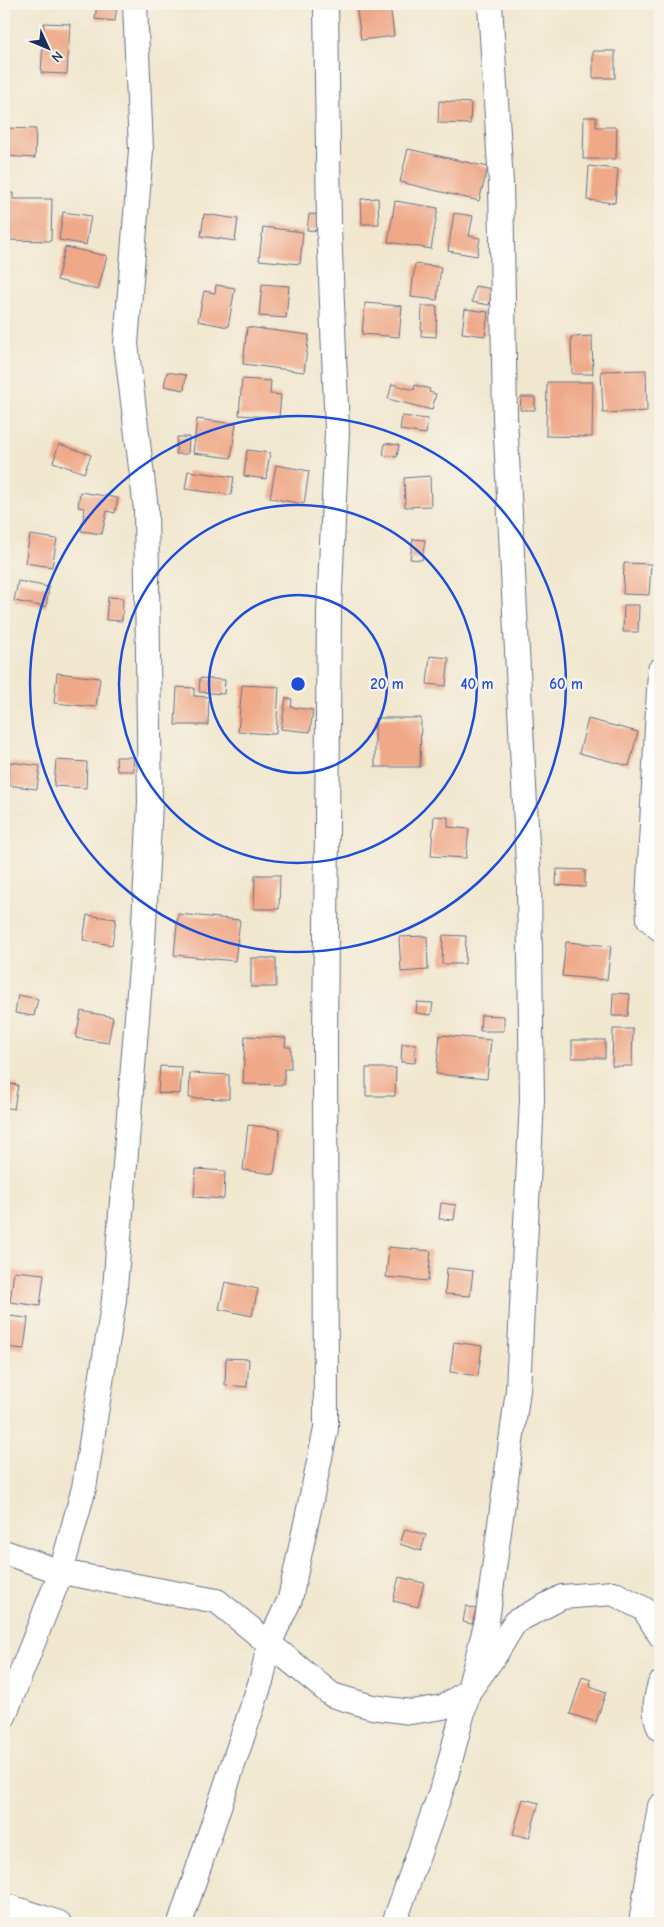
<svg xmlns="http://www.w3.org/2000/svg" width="664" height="1927" viewBox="0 0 664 1927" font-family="'Comic Neue',sans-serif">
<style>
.building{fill:#efa888}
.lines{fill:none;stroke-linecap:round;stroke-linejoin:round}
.minor-casing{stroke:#666f86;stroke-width:26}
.minor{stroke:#fff;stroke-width:24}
.ring{fill:none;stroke:#1d4ed8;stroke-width:2.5}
.centre{fill:#1d4ed8;stroke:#f7f3e8;stroke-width:2.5}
.ring-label{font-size:15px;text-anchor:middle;font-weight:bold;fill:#1d4ed8;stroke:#f7f3e8;stroke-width:5;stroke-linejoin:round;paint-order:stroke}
</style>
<rect width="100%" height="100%" fill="#f7f3e8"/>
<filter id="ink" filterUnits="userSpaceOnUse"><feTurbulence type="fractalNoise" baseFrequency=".02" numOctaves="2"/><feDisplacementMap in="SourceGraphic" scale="10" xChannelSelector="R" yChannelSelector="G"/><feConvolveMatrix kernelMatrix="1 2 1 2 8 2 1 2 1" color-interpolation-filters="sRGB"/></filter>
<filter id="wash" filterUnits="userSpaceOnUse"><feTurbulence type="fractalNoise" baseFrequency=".0096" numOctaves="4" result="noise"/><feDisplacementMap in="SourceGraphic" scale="20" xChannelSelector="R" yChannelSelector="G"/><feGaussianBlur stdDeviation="1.12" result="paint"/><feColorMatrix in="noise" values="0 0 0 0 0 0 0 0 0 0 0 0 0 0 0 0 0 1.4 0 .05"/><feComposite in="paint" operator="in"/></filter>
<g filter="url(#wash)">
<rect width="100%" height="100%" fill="#f1e7cf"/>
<g id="blocks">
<g class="building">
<polygon points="97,4 117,4 115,21 95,19"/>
<polygon points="356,4 390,4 394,36 361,40"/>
<polygon points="44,23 70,24 67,74 41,73"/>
<rect x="593" y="51" width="22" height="27"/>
<polygon points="439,101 471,103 470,124 438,123"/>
<polygon points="584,117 596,117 596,127 617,127 616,159 583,159"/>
<polygon points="4,128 36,129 35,158 4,156"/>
<polygon points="408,149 488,167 479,201 400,182"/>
<polygon points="589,166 618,169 615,203 587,200"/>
<polygon points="4,193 13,193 13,199 52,199 51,241 4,240"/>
<polygon points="378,198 379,224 362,224 361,199"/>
<polygon points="395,201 438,208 431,249 388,242"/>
<polygon points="63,212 91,216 86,245 59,240"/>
<polygon points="454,213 473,216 469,236 480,238 477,256 448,251"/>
<polygon points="204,214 238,219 235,241 201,236"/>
<polygon points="309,214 324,215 322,231 307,230"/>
<polygon points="263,227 303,232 300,264 259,260"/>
<polygon points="65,247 107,256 98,290 57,280"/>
<polygon points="415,264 441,267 437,300 411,297"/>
<polygon points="262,284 289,286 286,318 259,316"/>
<polygon points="216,285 235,288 228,327 198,321 204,291 215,293"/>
<polygon points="475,286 493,289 489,305 472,302"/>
<polygon points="365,303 402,306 399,337 362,334"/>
<polygon points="422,306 437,306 436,337 421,336"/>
<polygon points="465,309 488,312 485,336 462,333"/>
<polygon points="247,327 309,335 304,372 243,364"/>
<polygon points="592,336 593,374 572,374 571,337"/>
<polygon points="646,370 647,411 603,413 601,371"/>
<polygon points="167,372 186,375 184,390 164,386"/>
<polygon points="242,379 271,381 270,394 281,395 279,418 239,415"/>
<polygon points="547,382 593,382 592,437 546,436"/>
<polygon points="392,384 414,390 415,385 430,389 429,392 436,394 432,410 388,399"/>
<polygon points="521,397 535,397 535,410 520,410"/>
<polygon points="402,416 428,419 426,434 400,430"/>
<polygon points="197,419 236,424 231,458 193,453"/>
<polygon points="177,437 189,437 188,454 176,454"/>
<polygon points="385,443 399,445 397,457 383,455"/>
<polygon points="59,444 91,455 84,473 53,462"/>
<polygon points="247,450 270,453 266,479 244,476"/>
<polygon points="276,465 309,471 304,504 270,498"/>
<polygon points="188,471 234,477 231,495 185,489"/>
<polygon points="430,476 431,506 405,507 404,478"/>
<polygon points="80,492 118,498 115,513 107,511 102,534 81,531 85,508 78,507"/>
<polygon points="30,535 57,539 52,567 25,563"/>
<polygon points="413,539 425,540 422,560 410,559"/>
<polygon points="624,563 651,564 649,595 623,594"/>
<polygon points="18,581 49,587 46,607 14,601"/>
<polygon points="108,597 123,598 122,621 106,620"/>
<polygon points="624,605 639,605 638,632 623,632"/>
<polygon points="430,656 449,658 446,686 427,684"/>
<polygon points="57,673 100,678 96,707 54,703"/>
<polygon points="200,678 225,680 224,694 199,692"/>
<polygon points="242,685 279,687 276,734 238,732"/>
<polygon points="177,687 194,688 194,696 209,697 208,725 175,725"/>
<polygon points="286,698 292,699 291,707 313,710 310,732 281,729"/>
<polygon points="375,718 421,718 420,767 375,767"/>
<polygon points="588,719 638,732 629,766 579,753"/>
<polygon points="116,757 133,757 134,771 117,771"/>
<polygon points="56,760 87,762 86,788 54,786"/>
<polygon points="10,762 40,766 37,789 7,785"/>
<polygon points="434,816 448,817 448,827 469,829 466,858 431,856"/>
<polygon points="557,869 585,870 585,887 556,885"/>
<polygon points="255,875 280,875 279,909 254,909"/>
<polygon points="178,914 240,920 235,961 174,955"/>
<polygon points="87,915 116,919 112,945 83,940"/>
<polygon points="443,935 466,936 465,964 442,964"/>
<polygon points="427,936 428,970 401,972 399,937"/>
<polygon points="566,942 611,946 607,980 562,976"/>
<rect x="251" y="958" width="25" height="29"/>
<polygon points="613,993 630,994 628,1016 612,1016"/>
<polygon points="18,995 38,999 34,1016 15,1013"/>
<polygon points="417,1002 433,1003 431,1015 416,1013"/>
<polygon points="81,1011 113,1017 108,1043 76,1038"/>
<polygon points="481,1015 504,1016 504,1031 480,1031"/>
<polygon points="613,1029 633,1029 632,1066 612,1066"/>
<polygon points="440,1035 491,1040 487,1079 436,1074"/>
<polygon points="245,1036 286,1038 285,1047 291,1047 291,1069 284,1069 284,1085 243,1084"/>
<rect x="572" y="1040" width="33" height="18"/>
<polygon points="402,1044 416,1044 415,1063 401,1062"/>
<polygon points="160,1066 182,1067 180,1094 158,1093"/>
<polygon points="366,1068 396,1068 395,1096 366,1096"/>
<polygon points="190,1073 229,1075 229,1099 189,1098"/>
<polygon points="4,1083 18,1085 14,1109 4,1107"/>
<polygon points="248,1125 280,1129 274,1174 243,1170"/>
<polygon points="196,1169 225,1171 224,1199 194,1197"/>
<polygon points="441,1203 456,1205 454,1220 439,1219"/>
<polygon points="389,1247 431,1251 428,1281 386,1277"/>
<polygon points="447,1268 473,1271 470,1296 445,1294"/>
<polygon points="14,1271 44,1274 40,1306 10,1302"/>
<polygon points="225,1282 258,1289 252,1316 219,1309"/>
<polygon points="8,1316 28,1318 24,1349 4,1347"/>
<polygon points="454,1342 482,1346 478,1376 450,1372"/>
<polygon points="226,1358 249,1359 247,1387 225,1385"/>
<polygon points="405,1529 426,1535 421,1551 400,1544"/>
<polygon points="399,1577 424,1583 418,1607 393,1601"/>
<polygon points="466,1606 476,1609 472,1624 463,1622"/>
<polygon points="582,1677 591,1680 590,1686 606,1692 596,1722 570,1714"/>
<polygon points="523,1799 539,1803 529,1838 513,1834"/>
</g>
</g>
</g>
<g filter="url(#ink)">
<use href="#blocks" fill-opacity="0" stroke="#666f86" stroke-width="1"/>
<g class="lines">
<g class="minor-casing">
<g id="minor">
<polyline points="660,670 648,902 649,919 660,929"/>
<polyline points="4,1552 61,1572 217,1601 332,1695 372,1707 411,1712 443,1707 469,1691 495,1655 515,1622 562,1597 613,1593 644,1609 660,1635"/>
<path d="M660,1684C655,1699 653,1714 660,1729"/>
<polyline points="4,1716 61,1572 84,1488 114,1300 143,943 150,803 146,509 126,344 141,150 135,4"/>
<polyline points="4,1905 59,1923"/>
<polyline points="180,1923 262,1678 269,1644 290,1599 326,1429 325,1040 329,612 337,431 329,226 326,4"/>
<polyline points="394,1923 445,1780 487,1621 518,1390 532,1099 529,883 505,418 501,183 490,4"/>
<polyline points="641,1923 660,1806"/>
</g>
</g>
<use href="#minor" class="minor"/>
</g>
</g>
<g class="ring">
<circle cx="298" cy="684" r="89"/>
<circle cx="298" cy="684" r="179"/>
<circle cx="298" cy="684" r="268"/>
</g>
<circle cx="298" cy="684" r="8" class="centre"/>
<g class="ring-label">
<text x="387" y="689">20 m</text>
<text x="477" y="689">40 m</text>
<text x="566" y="689">60 m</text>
</g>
<rect width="664" height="1927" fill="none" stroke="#f7f3e8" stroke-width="20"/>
<g transform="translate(48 48) rotate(134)" stroke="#f7f3e8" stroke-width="4" paint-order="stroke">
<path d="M0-4L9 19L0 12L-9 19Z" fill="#1b2f5e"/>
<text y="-8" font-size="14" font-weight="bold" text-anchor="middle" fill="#1b2f5e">N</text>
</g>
</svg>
